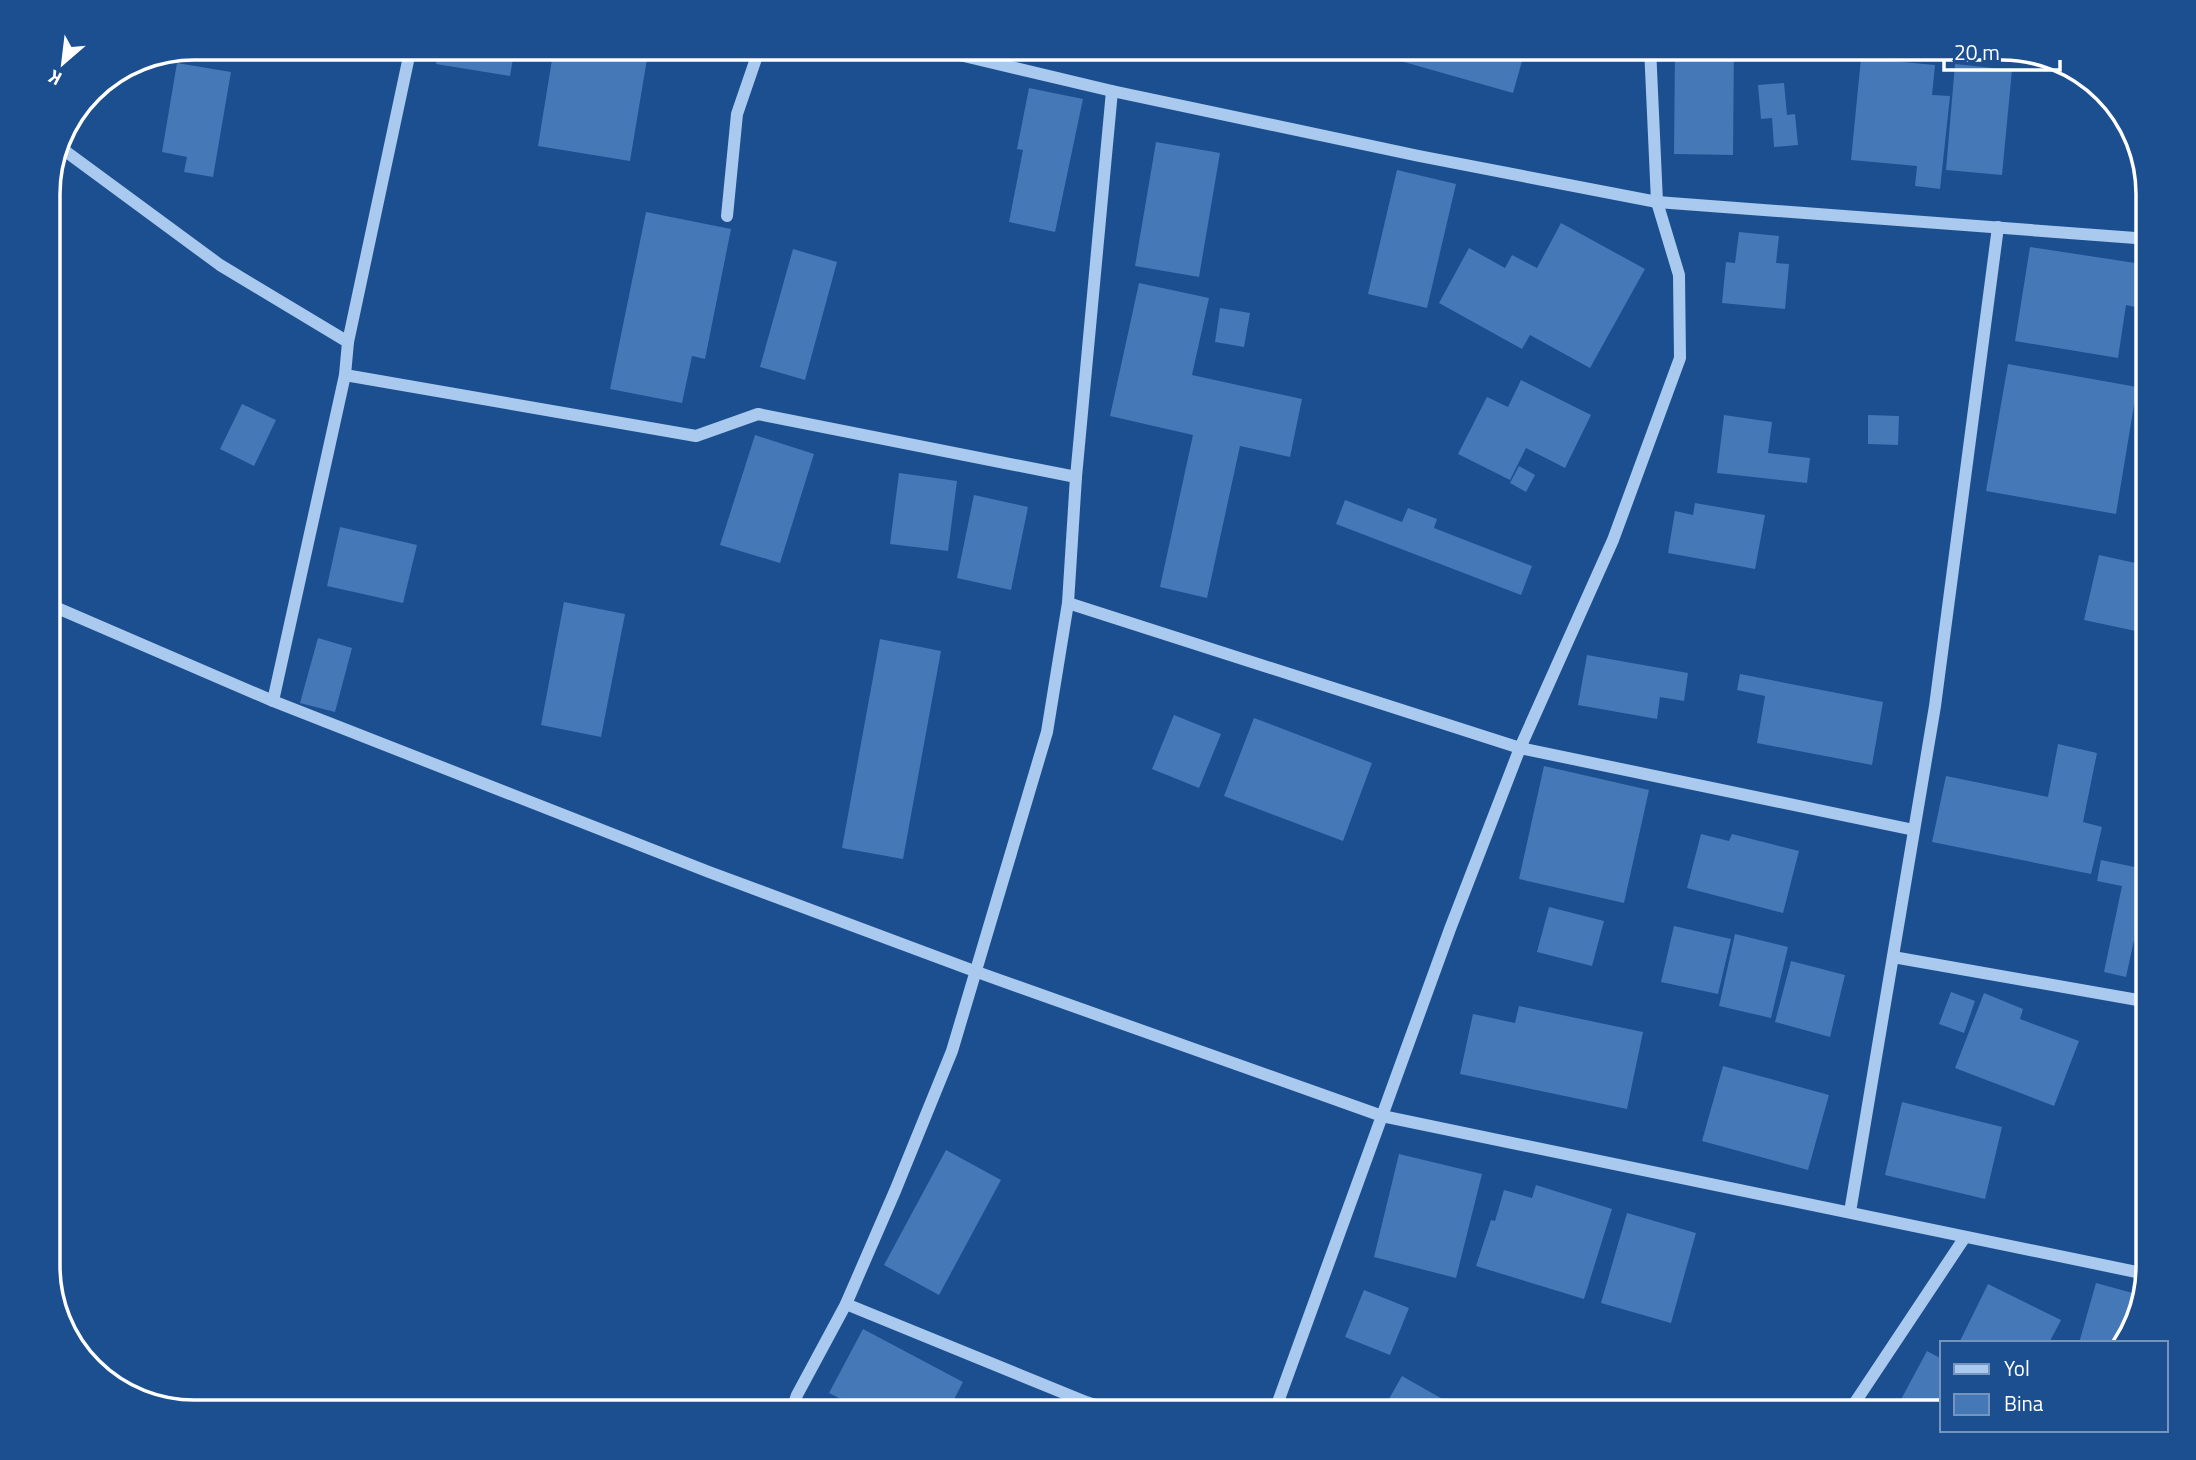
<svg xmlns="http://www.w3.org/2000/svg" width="2196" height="1460" viewBox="0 0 2196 1460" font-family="'Titillium Web',sans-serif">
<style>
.building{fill:#4478b7}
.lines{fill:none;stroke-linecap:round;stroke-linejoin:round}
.minor{stroke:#a9c9ee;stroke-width:12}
.rim{fill:none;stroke:#fff;stroke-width:3.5}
</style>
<rect width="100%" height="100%" fill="#1b4f8f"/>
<g class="building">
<polygon points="439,47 515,47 510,76 436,64"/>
<polygon points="554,47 649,47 630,161 538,146"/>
<polygon points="1333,47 1363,47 1361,55"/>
<polygon points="1393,47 1526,47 1513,93 1390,58"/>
<polygon points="1675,47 1734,47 1733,155 1674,154"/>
<polygon points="1861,58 1935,65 1932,95 1950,96 1940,189 1915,186 1917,166 1851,160"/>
<polygon points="177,63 231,72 213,177 184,172 187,157 162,152"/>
<polygon points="1955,64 2012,70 2002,175 1946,170"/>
<polygon points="1784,83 1787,115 1795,114 1798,145 1774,147 1772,118 1761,119 1758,85"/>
<polygon points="1029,88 1083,99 1055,232 1009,222 1023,150 1017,149"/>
<polygon points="2132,127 2133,129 2141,159 2128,157"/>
<polygon points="1156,142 1220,153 1199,277 1135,266"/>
<polygon points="1397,170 1456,184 1427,308 1368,294"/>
<polygon points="646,212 731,229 705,359 692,356 682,403 610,389"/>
<polygon points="1561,223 1645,269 1590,368 1530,335 1522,349 1439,303 1469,248 1505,268 1512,255 1537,268"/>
<polygon points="1739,232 1779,236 1776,263 1789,264 1785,309 1722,303 1726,262 1735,263"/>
<polygon points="2030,247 2142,264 2135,307 2126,305 2118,358 2015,341"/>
<polygon points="793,249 837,262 805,380 760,367"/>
<polygon points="1139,283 1209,298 1192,375 1302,399 1290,457 1240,446 1207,598 1160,587 1193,435 1110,416"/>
<polygon points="1220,308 1250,313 1244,347 1215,342"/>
<polygon points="2008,364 2137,387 2116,514 1986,491"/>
<polygon points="1521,380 1591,415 1565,468 1526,448 1510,480 1458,454 1487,397 1508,407"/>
<polygon points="242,404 276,420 254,466 220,449"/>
<polygon points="1724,415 1772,422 1768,453 1810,458 1807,483 1717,473"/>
<polygon points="1868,415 1899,416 1898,445 1868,444"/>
<polygon points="755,435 814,454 780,563 720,545"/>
<polygon points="1519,466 1535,475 1526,492 1510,483"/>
<polygon points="899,473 957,481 948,551 890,544"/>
<polygon points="974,495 1028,507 1011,590 957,578"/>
<polygon points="1345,500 1402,522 1408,508 1437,519 1434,528 1532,566 1521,595 1336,524"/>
<polygon points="1695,503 1765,515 1755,569 1668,553 1675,511 1693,515"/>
<polygon points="340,527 417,545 403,603 327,586"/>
<polygon points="2099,555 2149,566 2149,619 2145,633 2084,620"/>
<polygon points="564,602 625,614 601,737 541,725"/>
<polygon points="318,638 352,648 335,712 300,703"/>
<polygon points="880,639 941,651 903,859 842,848"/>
<polygon points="1587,655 1688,673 1684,701 1660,697 1657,719 1578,705"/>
<polygon points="1740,674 1883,702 1872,765 1757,743 1765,696 1737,690"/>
<polygon points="1174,715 1221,734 1199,788 1152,769"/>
<polygon points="1254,718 1372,763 1343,841 1224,796"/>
<polygon points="2058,744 2097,753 2083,822 2102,827 2091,874 1932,842 1946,776 2048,797"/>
<polygon points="1544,766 1649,790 1624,903 1519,879"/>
<polygon points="1701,834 1729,841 1732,834 1799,851 1783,913 1687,888"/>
<polygon points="2101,860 2149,870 2149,934 2136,931 2126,977 2104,972 2122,886 2097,881"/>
<polygon points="1549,907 1604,921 1592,966 1537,952"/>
<polygon points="1674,926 1731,939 1718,994 1661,982"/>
<polygon points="1735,934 1788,947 1771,1018 1719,1006"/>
<polygon points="1791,961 1845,975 1830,1037 1775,1022"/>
<polygon points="1951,992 1975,1001 1964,1033 1939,1024"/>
<polygon points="1984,993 2023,1009 2020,1019 2079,1041 2054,1106 1955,1068"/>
<polygon points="1519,1006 1643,1032 1627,1109 1460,1074 1473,1014 1515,1023"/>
<polygon points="1723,1066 1829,1095 1808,1170 1702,1141"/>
<polygon points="1902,1102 2002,1127 1985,1199 1885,1175"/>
<polygon points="946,1150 1001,1180 939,1295 884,1265"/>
<polygon points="1399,1154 1482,1174 1456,1278 1374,1257"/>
<polygon points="1536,1185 1612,1209 1584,1299 1476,1266 1491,1220 1495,1221 1504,1190 1532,1198"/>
<polygon points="1627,1213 1696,1233 1671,1323 1601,1303"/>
<polygon points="2096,1283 2140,1295 2125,1343 2079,1343"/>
<polygon points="1988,1284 2061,1320 2049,1343 1959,1343"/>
<polygon points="1364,1290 1409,1308 1390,1355 1345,1337"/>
<polygon points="863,1329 963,1382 947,1413 868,1413 829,1393"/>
<polygon points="1927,1351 1942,1359 1942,1413 1909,1413 1897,1407"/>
<polygon points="1402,1376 1467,1413 1381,1413"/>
</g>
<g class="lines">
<g class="minor">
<polyline points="926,47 1112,91 1419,156 1657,202 2149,239"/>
<polyline points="57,145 220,265 348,342"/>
<polyline points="727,216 737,114 760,47"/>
<polyline points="345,375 696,436 758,414 1076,477"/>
<polyline points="1068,603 1520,748 1914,830"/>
<polyline points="48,604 273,701 709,872 977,972 1382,1116 2146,1274"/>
<polyline points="273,701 345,375 348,342 411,47"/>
<polyline points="1893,957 2149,1002"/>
<polyline points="1850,1212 1935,706 1998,227"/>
<polyline points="846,1304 1086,1402 1119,1413"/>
<polyline points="791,1413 797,1395 846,1304 895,1191 952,1051 1047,732 1068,603 1076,477 1112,91"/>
<polyline points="1274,1413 1450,929 1520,748 1613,540 1680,358 1679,275 1657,202 1650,47"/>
<polyline points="1848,1413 1965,1237"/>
</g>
</g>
<path d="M0 0H2196V1460H0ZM194 60H2002A134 134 0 0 1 2136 194V1266A134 134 0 0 1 2002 1400H194A134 134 0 0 1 60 1266V194A134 134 0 0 1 194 60Z" fill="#1b4f8f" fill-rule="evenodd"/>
<path class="rim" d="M194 60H2002A134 134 0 0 1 2136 194V1266A134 134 0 0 1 2002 1400H194A134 134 0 0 1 60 1266V194A134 134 0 0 1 194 60Z"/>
<rect x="1940" y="1341" width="228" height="91" fill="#1b4f8f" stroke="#7695bc" stroke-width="2"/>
<rect x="1954" y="1364" width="35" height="10" fill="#a9c9ee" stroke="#7695bc" stroke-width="2"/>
<text x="2004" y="1376" font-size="21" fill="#ffffff">Yol</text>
<rect x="1954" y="1394" width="35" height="21" fill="#4478b7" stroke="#7695bc" stroke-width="2"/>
<text x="2004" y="1411" font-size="21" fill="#ffffff">Bina</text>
<g transform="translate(63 63) rotate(208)" stroke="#1b4f8f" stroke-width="5" paint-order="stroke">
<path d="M0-5L12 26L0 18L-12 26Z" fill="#ffffff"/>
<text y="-10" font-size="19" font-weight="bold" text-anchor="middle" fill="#ffffff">K</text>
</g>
<path d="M1944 60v10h116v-10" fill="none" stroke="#ffffff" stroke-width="3.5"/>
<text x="1954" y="60" font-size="21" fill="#ffffff" stroke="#1b4f8f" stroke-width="5" paint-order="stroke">20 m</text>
</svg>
